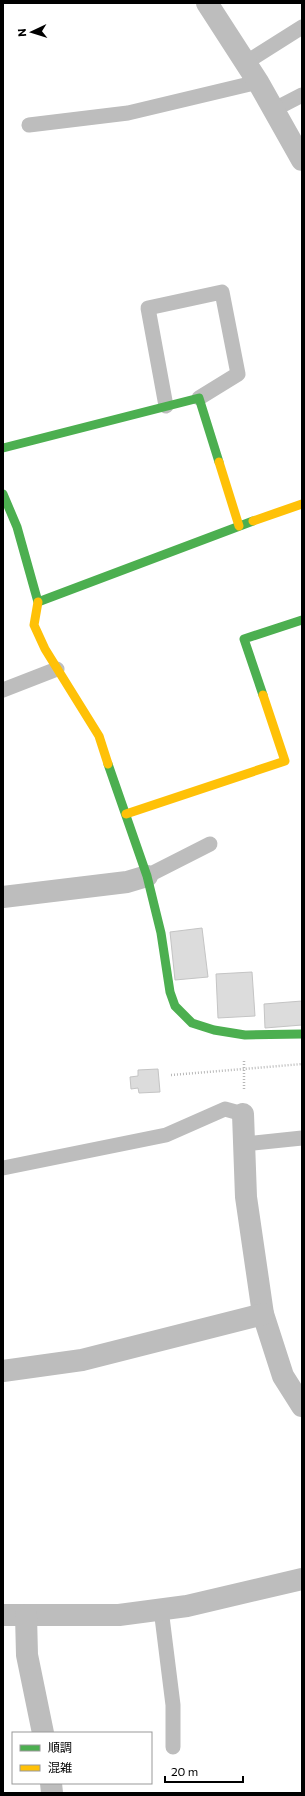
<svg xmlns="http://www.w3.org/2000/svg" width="305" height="1796" viewBox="0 0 305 1796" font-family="Commissioner,'Noto Sans JP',sans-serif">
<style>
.building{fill:#dcdcdc;stroke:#c4c4c4}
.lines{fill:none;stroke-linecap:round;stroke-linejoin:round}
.path{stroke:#b8b8b8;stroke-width:2.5;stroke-dasharray:1 2;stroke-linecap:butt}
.lane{stroke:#bdbdbd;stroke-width:15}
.street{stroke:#bdbdbd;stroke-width:22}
.fast{stroke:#4caf50;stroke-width:9}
.slow{stroke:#ffc107;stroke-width:9}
</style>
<rect width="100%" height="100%" fill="#fff"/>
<g class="building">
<polygon points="202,928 208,977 175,980 170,932"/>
<polygon points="252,972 255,1016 218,1018 216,974"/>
<polygon points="302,1001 302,1025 265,1028 264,1004"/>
<polygon points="158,1069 160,1092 139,1093 138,1088 131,1089 130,1077 138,1076 138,1070"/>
</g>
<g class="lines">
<g class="path">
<polyline points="171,1075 302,1064"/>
<polyline points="244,1089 244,1059"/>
</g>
<g class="lane">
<polyline points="245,63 302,27"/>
<polyline points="273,110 302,95"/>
<polyline points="29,125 128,113 258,82"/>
<polyline points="166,406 148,308 222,292 238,374 199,398"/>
<polyline points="3,690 57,669"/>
<polyline points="147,876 210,844"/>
<polyline points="244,1144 302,1138"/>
<polyline points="3,1168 166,1135 225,1109 243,1114"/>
<polyline points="161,1609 173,1705 173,1747"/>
</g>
<g class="street">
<polyline points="207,3 258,82 302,160"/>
<polyline points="3,897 127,882 147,876"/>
<polyline points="243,1114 246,1197 263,1314 283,1376 302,1406"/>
<polyline points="3,1371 82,1360 263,1314"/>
<polyline points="3,1615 119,1615 187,1606 302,1579"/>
<polyline points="26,1615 27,1655 43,1733"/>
<polyline points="51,1783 52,1793"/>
</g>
<g class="fast">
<polyline points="3,448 199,398 219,462"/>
<polyline points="3,494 17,527 38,602 253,521"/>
<polyline points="263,695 244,639 302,620"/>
<polyline points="108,764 147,876 161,933 170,992 175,1006 192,1023 214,1030 245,1035 302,1034"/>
</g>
<g class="slow">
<polyline points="219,462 239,526"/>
<polyline points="253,521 302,504"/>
<polyline points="38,602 34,625 45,649 99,736 108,764"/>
<polyline points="126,814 285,761 263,695"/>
</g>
</g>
<rect width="305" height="1796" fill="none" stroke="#000000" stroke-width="8"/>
<rect x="12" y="1732" width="140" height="52" fill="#ffffff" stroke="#999999"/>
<rect x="20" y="1745" width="20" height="6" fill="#4caf50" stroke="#999999"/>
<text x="48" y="1752" font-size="12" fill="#000000">順調</text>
<rect x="20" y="1765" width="20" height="6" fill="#ffc107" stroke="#999999"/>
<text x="48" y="1772" font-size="12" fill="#000000">混雑</text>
<g transform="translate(32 32) rotate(266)" stroke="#ffffff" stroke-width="3" paint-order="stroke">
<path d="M0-3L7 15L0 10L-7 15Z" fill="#000000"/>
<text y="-6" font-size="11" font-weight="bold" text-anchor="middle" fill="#000000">N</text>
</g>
<path d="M165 1776v6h78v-6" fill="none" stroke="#000000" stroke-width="2"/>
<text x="171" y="1776" font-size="12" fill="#000000" stroke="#ffffff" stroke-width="3" paint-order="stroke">20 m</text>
</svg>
